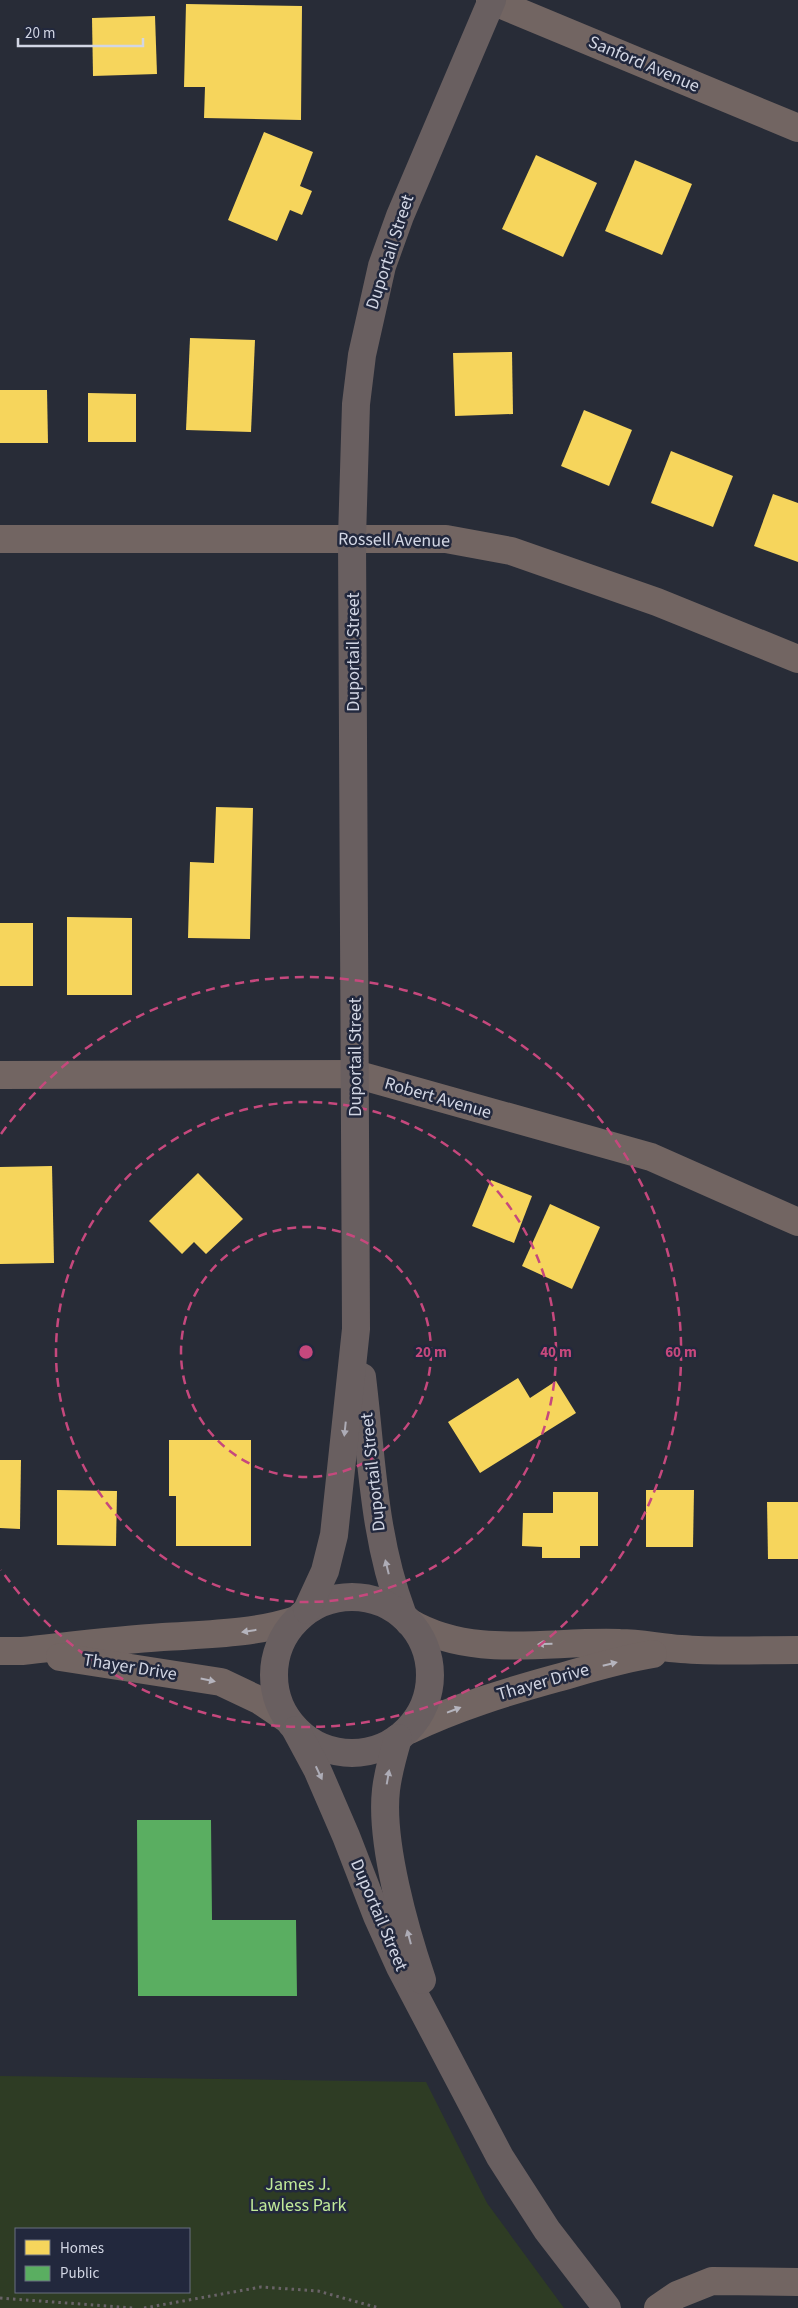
<svg xmlns="http://www.w3.org/2000/svg" width="798" height="2308" viewBox="0 0 798 2308" font-family="'Source Sans 3',sans-serif">
<style>
.green{fill:#2e3c24;fill-rule:evenodd}
.homes{fill:#f6d55c}
.public{fill:#5aae61}
.lines{fill:none;stroke-linecap:round;stroke-linejoin:round}
.path{stroke:#696367;stroke-width:3;stroke-dasharray:2.5 4;stroke-linecap:butt}
.minor{stroke:#726562;stroke-width:28}
.tertiary{stroke:#726562;stroke-width:28}
.secondary{stroke:#695f60;stroke-width:28}
.oneway{fill:#adacb6}
.oneway2{fill:#b5b4bd}
.ring{fill:none;stroke:#c6487d;stroke-width:2.5;stroke-dasharray:9 6}
.labels{text-anchor:middle;dominant-baseline:central;stroke-width:5;stroke-linejoin:round;paint-order:stroke}
.street-label{font-size:18px;fill:#d2d6e4;stroke:#22283d}
.park-label{font-size:18px;fill:#c1ea9a;stroke:#22283d}
.centre{fill:#c6487d;stroke:#22283d;stroke-width:2.5}
.ring-label{font-size:15px;text-anchor:middle;font-weight:bold;fill:#c6487d;stroke:#22283d;stroke-width:5;stroke-linejoin:round;paint-order:stroke}
</style>
<rect width="100%" height="100%" fill="#282c37"/>
<path class="green" d="M0,2076L426,2082L487,2203L564,2308H0ZM189,2229V2292H16V2229Z"/>
<g class="homes">
<polygon points="186,4 302,6 301,120 204,118 205,87 184,87"/>
<polygon points="155,16 157,74 93,76 92,18"/>
<polygon points="264,132 313,152 300,186 312,191 302,215 290,210 277,241 228,220"/>
<polygon points="536,155 597,183 563,257 502,229"/>
<polygon points="635,160 692,184 662,255 605,231"/>
<polygon points="190,338 255,340 251,432 186,430"/>
<polygon points="512,352 513,414 455,416 453,353"/>
<polygon points="0,390 47,390 48,443 0,443"/>
<polygon points="88,393 136,394 136,442 88,442"/>
<polygon points="584,410 632,430 609,486 561,466"/>
<polygon points="671,451 733,476 713,527 651,503"/>
<polygon points="773,494 798,503 798,562 754,546"/>
<polygon points="216,807 253,808 250,939 188,938 190,862 214,863"/>
<polygon points="67,917 132,918 132,995 67,995"/>
<rect x="0" y="923" width="33" height="63"/>
<polygon points="52,1166 54,1263 0,1264 0,1167"/>
<polygon points="198,1173 243,1219 206,1254 194,1242 182,1254 149,1221"/>
<polygon points="491,1180 532,1196 514,1243 472,1226"/>
<polygon points="550,1204 600,1227 572,1289 522,1266"/>
<polygon points="518,1378 530,1398 556,1381 576,1413 480,1473 448,1422"/>
<polygon points="169,1440 251,1440 251,1546 176,1546 176,1496 169,1496"/>
<polygon points="0,1460 21,1460 20,1529 0,1528"/>
<polygon points="57,1490 117,1491 116,1546 57,1545"/>
<polygon points="646,1490 694,1490 693,1547 646,1547"/>
<polygon points="553,1492 598,1492 598,1546 580,1546 580,1558 542,1558 542,1547 522,1546 523,1513 553,1513"/>
<polygon points="767,1502 798,1502 798,1559 768,1559"/>
</g>
<polygon class="public" points="137,1820 211,1820 212,1920 296,1920 297,1996 138,1996"/>
<g class="lines">
<g class="path">
<polyline points="0,2298 133,2308"/>
<polyline points="144,2308 261,2287 318,2291 379,2308"/>
</g>
<g class="minor">
<polyline points="490,0 798,128"/>
<polyline points="0,539 446,539 511,551 657,602 798,659"/>
<polyline points="0,1075 355,1074 651,1157 798,1222"/>
<polyline points="658,2308 677,2295 712,2281 798,2282"/>
</g>
<g class="tertiary">
<path d="M409,1622C473,1660 550,1640 620,1643C641,1643 661,1648 681,1649C719,1652 759,1650 798,1650"/>
<path d="M0,1651H22C69,1646 116,1640 163,1637C209,1634 252,1634 296,1620"/>
<polyline points="60,1657 221,1682 259,1700 287,1719"/>
<path d="M409,1730C457,1707 506,1692 557,1678C589,1669 621,1659 653,1654"/>
</g>
<g class="secondary">
<path d="M362,1377C372,1459 373,1535 402,1613"/>
<circle cx="352" cy="1675" r="78"/>
<polyline points="307,1610 325,1571 334,1535 356,1329 352,538 356,404 362,355 382,266 400,216 492,0"/>
<polyline points="296,1730 317,1769 346,1836 377,1916 400,1967 500,2157 547,2230 607,2308"/>
<path d="M398,1738C393,1755 388,1772 386,1790C380,1842 405,1930 422,1980"/>
</g>
</g>
<defs><path id="oneway-solid" d="M-6-.8H1V-3.2L6.5 0L1 3.2V.8H-6Z" transform="scale(1.25)"/></defs>
<g class="oneway">
<use href="#oneway-solid" transform="translate(345 1429) rotate(96)"/>
<use href="#oneway-solid" transform="translate(387 1567) rotate(-104)"/>
<use href="#oneway-solid" transform="translate(319 1773) rotate(65)"/>
<use href="#oneway-solid" transform="translate(388 1777) rotate(-80)"/>
<use href="#oneway-solid" transform="translate(409 1937) rotate(-105)"/>
</g>
<g class="oneway2">
<use href="#oneway-solid" transform="translate(249 1631) rotate(171)"/>
<use href="#oneway-solid" transform="translate(545 1644) rotate(178)"/>
<use href="#oneway-solid" transform="translate(610 1664) rotate(-14)"/>
<use href="#oneway-solid" transform="translate(208 1680) rotate(12)"/>
<use href="#oneway-solid" transform="translate(454 1710) rotate(-21)"/>
</g>
<g class="ring">
<circle cx="306" cy="1352" r="125"/>
<circle cx="306" cy="1352" r="250"/>
<path d="M1 1134A375 375 0 1 1 1 1570"/>
</g>
<g class="labels">
<g class="street-label">
<text transform="translate(644 64) rotate(23)">Sanford Avenue</text>
<text transform="translate(390 252) rotate(-72)">Duportail Street</text>
<text transform="translate(394 540) rotate(1)">Rossell Avenue</text>
<text transform="translate(353 652) rotate(-90)">Duportail Street</text>
<text transform="translate(355 1057) rotate(-90)">Duportail Street</text>
<text transform="translate(438 1098) rotate(16)">Robert Avenue</text>
<text transform="translate(373 1472) rotate(-96)">Duportail Street</text>
<text transform="translate(130 1667) rotate(9)">Thayer Drive</text>
<text transform="translate(543 1682) rotate(-16)">Thayer Drive</text>
<text transform="translate(379 1915) rotate(67)">Duportail Street</text>
</g>
<g class="park-label">
<text x="298" y="2184">James J.<tspan x="298" dy="21">Lawless Park</tspan></text>
</g>
</g>
<circle cx="306" cy="1352" r="8" class="centre"/>
<g class="ring-label">
<text x="431" y="1357">20 m</text>
<text x="556" y="1357">40 m</text>
<text x="681" y="1357">60 m</text>
</g>
<rect x="15" y="2228" width="175" height="65" fill="#22283d" stroke="#686e80"/>
<rect x="25" y="2240" width="25" height="15" fill="#f6d55c" stroke="#686e80"/>
<text x="60" y="2253" font-size="15" fill="#d2d6e4">Homes</text>
<rect x="25" y="2266" width="25" height="15" fill="#5aae61" stroke="#686e80"/>
<text x="60" y="2278" font-size="15" fill="#d2d6e4">Public</text>
<path d="M18 38v8h125v-8" fill="none" stroke="#d2d6e4" stroke-width="2.5"/>
<text x="25" y="38" font-size="15" fill="#d2d6e4" stroke="#22283d" stroke-width="4" paint-order="stroke">20 m</text>
</svg>
